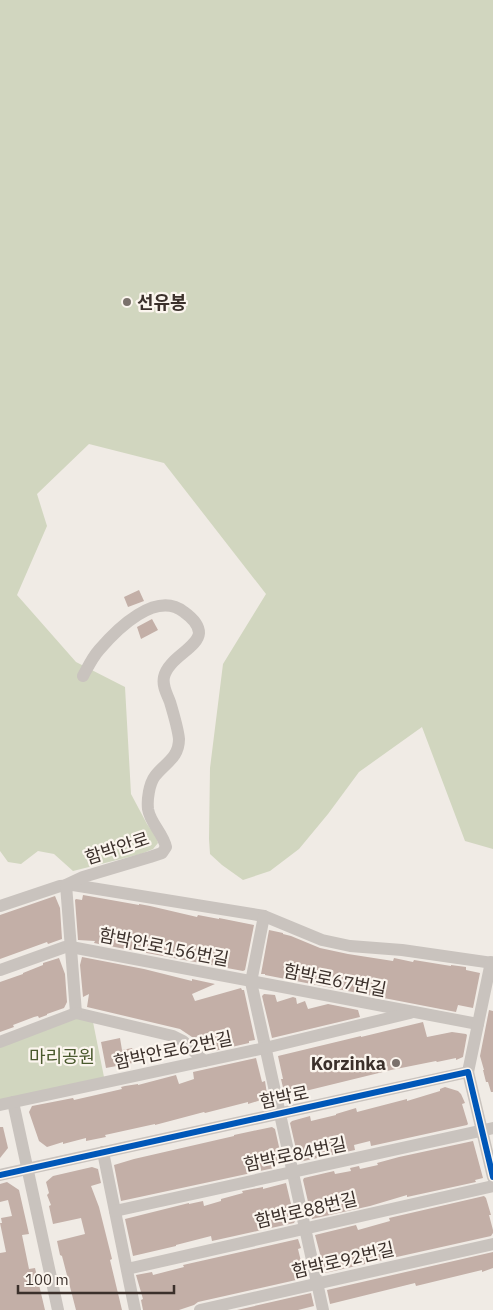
<svg xmlns="http://www.w3.org/2000/svg" width="493" height="1310" viewBox="0 0 493 1310" font-family="'IBM Plex Sans','Noto Sans KR',sans-serif">
<style>
.green{fill:#d1d6bf}
.building{fill:#c3afa7}
.lines{fill:none;stroke-linecap:round;stroke-linejoin:round}
.minor{stroke:#c9c3be;stroke-width:12}
.cycleway-casing{stroke:#fbf5ee;stroke-width:9}
.cycleway{stroke:#0057b8;stroke-width:6}
.poi-dot{fill:#7a716c;stroke:#fbf5ee;stroke-width:2}
.labels{text-anchor:middle;dominant-baseline:central;stroke-width:4.5;stroke-linejoin:round;paint-order:stroke}
.poi-label{font-size:18px;font-weight:bold;fill:#3b302b;stroke:#fbf5ee;text-anchor:start}
.street-label{font-size:18px;fill:#3b302b;stroke:#fbf5ee}
.park-label{font-size:18px;fill:#4a5a2e;stroke:#fbf5ee}
</style>
<rect width="100%" height="100%" fill="#f0ebe5"/>
<g class="green">
<polygon points="0,0 493,0 493,849 465,841 422,727 359,772 328,814 299,849 270,871 243,880 222,865 210,854 209,839 210,768 223,664 266,594 164,463 89,444 37,494 47,526 17,595 76,662 125,687 131,794 147,824 156,836 158,843 153,849 141,854 73,871 54,854 38,851 21,864 8,862 0,851"/>
<polygon points="76,1013 92,1017 105,1082 0,1105 0,1042"/>
</g>
<g class="building">
<polygon points="139,590 144,601 128,607 124,597"/>
<polygon points="152,619 158,630 141,639 137,627"/>
<polygon points="83,895 139,905 139,904 150,906 197,917 198,915 219,919 219,918 254,925 245,970 243,971 104,945 94,943 95,941 78,940 75,900 76,899 82,900"/>
<polygon points="55,896 60,908 62,939 48,944 47,942 0,959 0,915"/>
<polygon points="269,930 283,933 283,934 291,936 320,948 348,954 393,961 394,958 413,962 414,960 451,966 451,965 466,967 466,970 480,973 473,1008 458,1005 456,1012 265,975 265,974 261,974"/>
<polygon points="82,957 144,969 192,981 192,979 215,984 192,994 195,1001 241,988 242,990 244,990 255,1040 249,1041 249,1043 210,1052 207,1041 198,1035 195,1039 180,1029 87,1007 89,994 83,997 80,965"/>
<polygon points="59,958 65,974 67,1002 64,1008 47,1014 47,1015 39,1018 38,1016 34,1017 13,1025 14,1027 0,1032 0,982 23,974 23,973 43,965 43,963"/>
<polygon points="264,994 275,995 277,1002 293,997 296,998 297,1004 305,1001 308,1009 328,1004 358,1010 360,1017 272,1038 262,996"/>
<polygon points="489,1010 493,1011 493,1092 491,1092 488,1082 486,1082 483,1070 484,1070 480,1056"/>
<polygon points="423,1022 427,1037 452,1032 466,1034 467,1035 463,1057 456,1060 456,1058 437,1062 436,1061 391,1070 289,1095 284,1092 281,1079 283,1079 278,1056 361,1036 361,1037"/>
<polygon points="120,1038 122,1050 132,1048 133,1050 140,1049 143,1061 106,1068 101,1042"/>
<polygon points="256,1058 262,1082 265,1081 267,1094 264,1099 248,1104 248,1102 205,1113 204,1112 155,1125 155,1124 105,1135 106,1137 86,1141 86,1138 63,1144 63,1142 47,1147 39,1141 29,1112 32,1106 73,1098 74,1100 96,1095 122,1089 121,1087 125,1086 138,1084 138,1085 176,1075 179,1084 194,1079 193,1072"/>
<polygon points="445,1087 458,1091 461,1094 465,1103 462,1104 468,1124 467,1125 371,1146 370,1141 354,1145 355,1150 299,1162 290,1123 292,1121 310,1116 311,1121 336,1115 336,1114 356,1108 357,1112 407,1099 407,1101 440,1091 440,1089"/>
<polygon points="0,1127 3,1127 8,1148 0,1158"/>
<polygon points="272,1127 275,1129 282,1160 273,1163 274,1168 121,1201 114,1165 134,1159 234,1136 234,1135"/>
<polygon points="473,1141 483,1178 475,1180 476,1182 407,1197 407,1195 370,1206 312,1219 303,1180 304,1178 334,1171 335,1174 351,1171 350,1168 359,1166 360,1169 378,1165 377,1163 399,1157"/>
<polygon points="92,1167 98,1169 101,1183 91,1186 99,1207 112,1259 110,1260 122,1310 76,1310 62,1256 60,1255 57,1241 85,1234 81,1218 53,1224 49,1206 51,1205 47,1195 49,1193 46,1182 53,1176"/>
<polygon points="7,1182 19,1190 29,1234 22,1235 29,1269 35,1268 45,1310 0,1310 0,1253 6,1252 0,1223 2,1223 1,1218 12,1216 8,1200 0,1202 0,1184"/>
<polygon points="286,1183 295,1221 294,1223 212,1241 211,1236 176,1245 176,1246 133,1256 125,1219 189,1203 189,1204 203,1201 204,1206 221,1201 221,1199 243,1193 242,1191 263,1187 263,1189"/>
<polygon points="484,1196 486,1198 491,1215 489,1215 493,1230 493,1233 491,1236 325,1273 315,1235 356,1225 358,1230 390,1221 389,1218"/>
<polygon points="298,1239 301,1248 298,1249 305,1278 198,1302 194,1305 179,1310 143,1310 141,1300 143,1299 136,1275 152,1272 153,1275 184,1267 183,1265"/>
<polygon points="493,1252 493,1268 482,1272 482,1270 416,1286 415,1283 330,1304 327,1290"/>
<polygon points="311,1293 314,1306 298,1310 237,1310"/>
</g>
<g class="lines">
<g class="minor">
<polyline points="0,906 60,886 73,885 264,916 322,940 350,946 402,950 493,963"/>
<polyline points="264,916 251,982 323,1310"/>
<polyline points="0,970 65,947 71,947 478,1024"/>
<path d="M76,1013L66,885L83,877L150,857L162,853L166,847C163,833 150,823 148,809C147,800 149,784 155,776C165,763 179,758 179,739C178,729 173,712 170,702C167,694 162,686 164,677C168,658 198,648 199,633C199,624 191,617 184,612C156,590 117,629 99,650C92,658 88,667 83,676"/>
<polyline points="76,1013 173,1036 183,1041 204,1061"/>
<polyline points="0,1042 76,1013"/>
<polyline points="468,1072 491,962"/>
<polyline points="13,1102 58,1310"/>
<polyline points="0,1105 265,1048 410,1013"/>
<polyline points="103,1152 135,1310"/>
<polyline points="0,1175 468,1072 493,1177"/>
<polyline points="115,1211 493,1128"/>
<polyline points="127,1269 493,1186"/>
<polyline points="200,1310 493,1244"/>
</g>
<g class="cycleway-casing">
<polyline id="cycleway" points="0,1175 468,1072 493,1177"/>
</g>
<use href="#cycleway" class="cycleway"/>
</g>
<g class="poi-dot">
<circle cx="127" cy="302" r="5"/>
<circle cx="396" cy="1063" r="5"/>
</g>
<g class="labels">
<g class="poi-label">
<text x="137" y="302">선유봉</text>
<text x="386" y="1063" text-anchor="end">Korzinka</text>
</g>
<g class="street-label">
<text transform="translate(117 848) rotate(-18)">함박안로</text>
<text transform="translate(164 947) rotate(11)">함박안로156번길</text>
<text transform="translate(335 980) rotate(11)">함박로67번길</text>
<text transform="translate(173 1050) rotate(-12)">함박안로62번길</text>
<text transform="translate(284 1097) rotate(-12)">함박로</text>
<text transform="translate(295 1154) rotate(-12)">함박로84번길</text>
<text transform="translate(306 1210) rotate(-13)">함박로88번길</text>
<text transform="translate(343 1260) rotate(-13)">함박로92번길</text>
</g>
<g class="park-label">
<text x="62" y="1056">마리공원</text>
</g>
</g>
<path d="M18 1285v8h156v-8" fill="none" stroke="#3b302b" stroke-width="2.5"/>
<text x="25" y="1285" font-size="15" fill="#3b302b" stroke="#fbf5ee" stroke-width="4" paint-order="stroke">100 m</text>
</svg>
